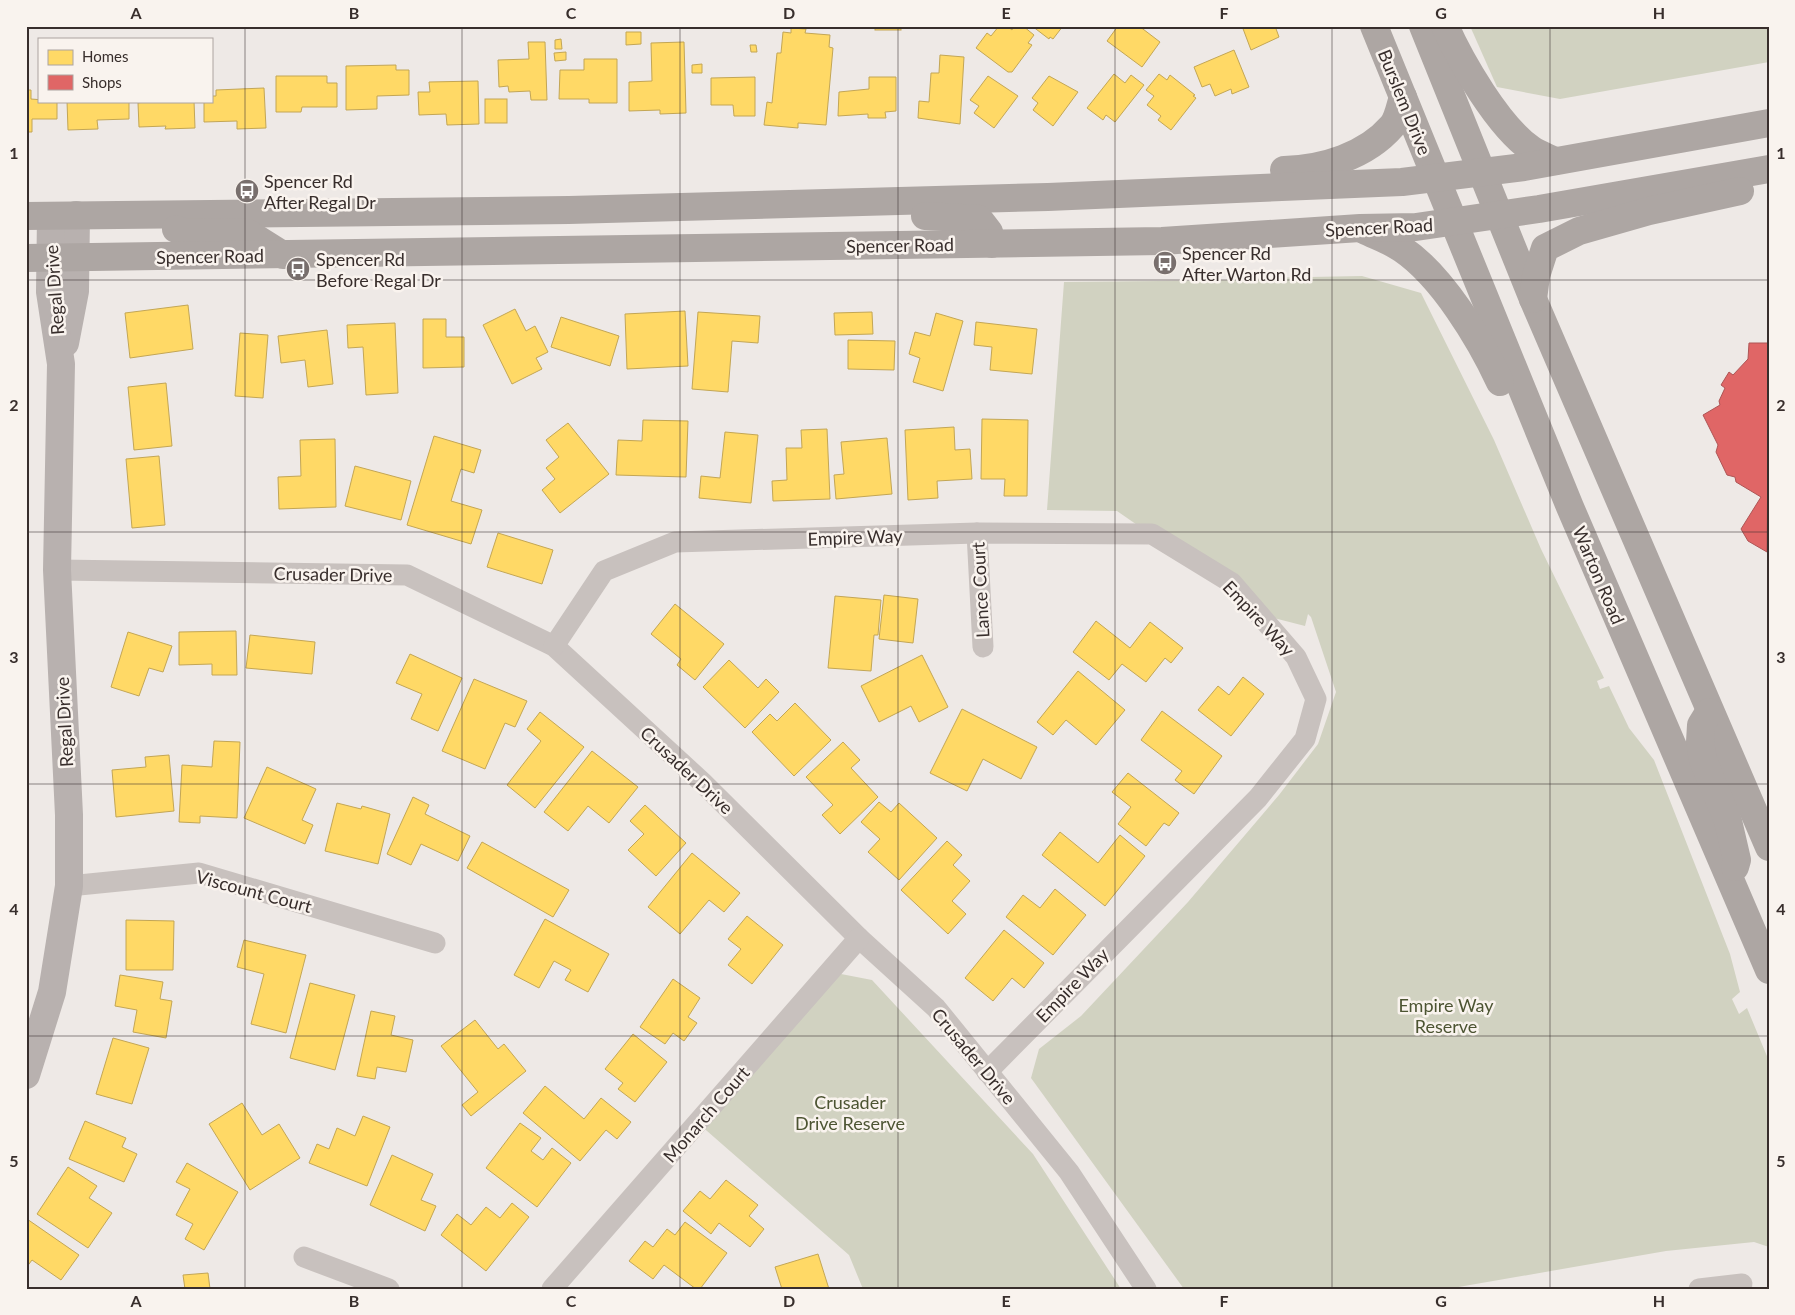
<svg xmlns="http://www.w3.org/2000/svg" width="1795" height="1315" viewBox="0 0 1795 1315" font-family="Lato,sans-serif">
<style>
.green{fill:#d1d2c1}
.homes{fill:#ffd966;stroke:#c3a655}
.shops{fill:#e06666;stroke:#ae5555}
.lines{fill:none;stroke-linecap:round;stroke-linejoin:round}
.street{stroke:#c8c1be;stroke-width:21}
.secondary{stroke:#b8b1af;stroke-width:28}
.primary{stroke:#ada6a3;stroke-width:28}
.grid{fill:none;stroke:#382e2c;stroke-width:1;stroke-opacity:0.55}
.labels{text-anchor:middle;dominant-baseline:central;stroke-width:5;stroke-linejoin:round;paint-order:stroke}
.street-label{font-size:18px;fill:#382e2c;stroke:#f9f3ee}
.poi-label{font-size:18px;fill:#382e2c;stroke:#f9f3ee;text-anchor:start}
.park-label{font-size:18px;fill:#4c5432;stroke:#f9f3ee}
.neatline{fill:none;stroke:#382e2c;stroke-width:2}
.grid-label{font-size:16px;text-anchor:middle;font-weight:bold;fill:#382e2c}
</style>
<rect width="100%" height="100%" fill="#eee9e6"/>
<g class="green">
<polygon points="1470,26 1769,26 1769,62 1560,99 1497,87"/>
<polygon points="1362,276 1421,293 1494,440 1541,549 1604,678 1597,681 1600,689 1609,686 1629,728 1654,760 1730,954 1740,992 1732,999 1739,1014 1747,1008 1769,1061 1769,1247 1754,1242 1666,1251 1447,1289 1184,1289 1031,1078 1039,1049 1081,1016 1188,902 1279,795 1318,744 1336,692 1311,617 1308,614 1305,626 1270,617 1117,511 1047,510 1064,282 1256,280 1258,278"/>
<polygon points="841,974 872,980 1033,1154 1121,1289 863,1289 849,1255 699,1124"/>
</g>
<g class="homes">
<rect x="875" y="26" width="26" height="4"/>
<polygon points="999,26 1007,26 1012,30 1014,26 1023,26 1034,35 1028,43 1032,45 1012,72 1008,72 976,48 987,33 991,36"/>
<polygon points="1032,26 1063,26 1053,39 1050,37 1049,39"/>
<polygon points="1118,26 1139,26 1160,42 1142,67 1107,41"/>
<polygon points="1242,26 1275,26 1279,37 1251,50"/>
<polygon points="791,28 806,29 805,33 830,35 829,47 833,48 826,125 798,123 798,128 764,125 767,102 772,103 777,53 781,53 783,32 791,33"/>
<polygon points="626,32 641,32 641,44 626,45"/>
<polygon points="561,39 562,49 555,49 555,40"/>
<polygon points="528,42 545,42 547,100 531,100 530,91 509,92 508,86 499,87 498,60 529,59"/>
<polygon points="684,42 686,113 660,114 660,110 629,111 629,82 652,81 651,43"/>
<polygon points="750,45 756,45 757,52 751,52"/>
<polygon points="1234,50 1249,87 1232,94 1231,89 1215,96 1210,84 1202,87 1194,67"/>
<polygon points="566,52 566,60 555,61 554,53"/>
<polygon points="940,55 964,57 960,124 918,118 919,101 929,102 931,73 939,73"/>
<polygon points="584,59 617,59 617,103 589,103 589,99 559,99 560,70 584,70"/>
<polygon points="702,64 702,73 692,73 692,65"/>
<polygon points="396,65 396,70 409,70 409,95 377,96 377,109 346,110 346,66"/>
<polygon points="26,71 26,90 31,90 31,99 57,101 57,119 32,119 32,132 26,132"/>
<polygon points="1114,74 1125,83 1131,75 1144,85 1115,122 1106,115 1103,120 1087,108"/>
<polygon points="1159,74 1167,80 1170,75 1195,95 1193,96 1196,98 1171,130 1158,120 1161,116 1147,105 1154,96 1146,90"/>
<polygon points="276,76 327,76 327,83 337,83 337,107 302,107 301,112 276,112"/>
<polygon points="988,76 1018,96 994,128 974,113 979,106 970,100"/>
<polygon points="1049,76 1078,92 1053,126 1033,110 1038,103 1032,98"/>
<polygon points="755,77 755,116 734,116 733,105 711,105 711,78"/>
<polygon points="869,77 896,77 896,111 885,112 886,118 868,118 868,114 838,116 839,92 869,89"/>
<polygon points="478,81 479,124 447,125 446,114 419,115 418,92 430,92 429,82"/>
<polygon points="264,88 266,128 237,129 237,121 204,122 204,101 211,101 211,96 216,96 216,90"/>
<rect x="485" y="99" width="22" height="24"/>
<polygon points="67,101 129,101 129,119 97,120 98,129 68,130"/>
<polygon points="149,101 194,101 195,128 165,129 166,126 139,127 138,103"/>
<polygon points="188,305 193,349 130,358 125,313"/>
<polygon points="515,309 526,331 535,326 548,352 536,358 542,369 512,384 483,325"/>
<polygon points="685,311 688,366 627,369 625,314"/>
<polygon points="698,312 760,316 758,343 732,341 728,392 692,389"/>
<polygon points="872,312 873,334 835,335 834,313"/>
<polygon points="936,313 963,321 943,391 913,382 920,358 909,354 915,332 930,336"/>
<polygon points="561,317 619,336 610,366 551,347"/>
<polygon points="423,319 446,319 446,337 464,337 464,367 423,368"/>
<polygon points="976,322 1037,329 1032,374 990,370 992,347 974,345"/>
<polygon points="395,323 398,393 366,395 363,347 348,348 347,325"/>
<polygon points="327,330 333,384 308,387 305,360 281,363 278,336"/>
<polygon points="240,333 268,335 263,398 235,396"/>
<polygon points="848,340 895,341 894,370 848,369"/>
<polygon points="166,383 172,446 134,450 128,387"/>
<polygon points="982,419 1028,420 1027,496 1004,496 1005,479 981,479"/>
<polygon points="643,420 688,421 686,477 616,475 618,440 642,441"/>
<polygon points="568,423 609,474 560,513 542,490 555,479 546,468 559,457 546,440"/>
<polygon points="954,427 955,450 970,449 972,479 937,481 938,498 908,500 905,430"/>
<polygon points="827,429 830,499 773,501 772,481 787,480 786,448 802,448 801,430"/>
<polygon points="725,432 758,435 751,503 699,498 701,476 720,478"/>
<polygon points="434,436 481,450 474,473 461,469 451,501 482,510 471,544 407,525"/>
<polygon points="887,438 892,494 836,499 834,475 844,474 841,442"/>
<polygon points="335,439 336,507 279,509 278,477 301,476 300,440"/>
<polygon points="159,456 165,525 132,528 126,459"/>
<polygon points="355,466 411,481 401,520 345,506"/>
<polygon points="498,533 553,550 542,584 487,567"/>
<polygon points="884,595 918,599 913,643 879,639"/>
<polygon points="835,596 881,600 878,635 874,635 871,671 828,668"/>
<polygon points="675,604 724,644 695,680 677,665 681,659 651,634"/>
<polygon points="1096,621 1130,648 1150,622 1183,648 1171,663 1165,658 1146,682 1122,664 1109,680 1073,652"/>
<polygon points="236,631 237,675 212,675 212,664 179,665 179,632"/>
<polygon points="128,632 172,646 163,672 149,668 139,696 111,687"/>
<polygon points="250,635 315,642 312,674 246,668"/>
<polygon points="410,654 462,678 438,731 411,719 422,694 396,683"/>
<polygon points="922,655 948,707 919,722 911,706 879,722 861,686"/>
<polygon points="729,660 758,688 766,679 779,692 745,728 703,687"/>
<polygon points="1078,671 1125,710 1096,745 1066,720 1053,735 1037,722"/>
<polygon points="1243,677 1264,694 1231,736 1198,710 1218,686 1229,695"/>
<polygon points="474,679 527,701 515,727 505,723 485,769 442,751"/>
<polygon points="795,703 831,740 794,776 752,732 770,714 777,721"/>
<polygon points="962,709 1037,747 1021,779 983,759 967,791 930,773"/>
<polygon points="1162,711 1222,756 1194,794 1175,780 1182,771 1141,740"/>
<polygon points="540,712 584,747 535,808 507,785 541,741 527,729"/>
<polygon points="214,741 240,742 237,818 200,816 200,823 179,822 182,765 212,767"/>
<polygon points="843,742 860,760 851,768 878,797 840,834 822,815 833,805 806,777"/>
<polygon points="592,751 638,787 609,823 588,806 568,831 544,812"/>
<polygon points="169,755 174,811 116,817 112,770 146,767 145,757"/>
<polygon points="267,767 316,789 302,820 313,825 305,844 244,818"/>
<polygon points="1128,773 1179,813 1169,826 1164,823 1146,846 1118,824 1131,807 1112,792"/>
<polygon points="413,797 429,805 425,814 470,836 458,861 421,844 411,865 387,854"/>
<polygon points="879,802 891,812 899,803 937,838 899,880 868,852 880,839 861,822"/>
<polygon points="337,803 361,809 362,806 390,814 378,864 325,851"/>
<polygon points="645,805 686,843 656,876 628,850 644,834 630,821"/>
<polygon points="1060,832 1098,863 1120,835 1145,856 1105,906 1042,855"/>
<polygon points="947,841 962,855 953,865 970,881 952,901 966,914 948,934 901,890"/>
<polygon points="482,842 569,890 553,917 467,868"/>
<polygon points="692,853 740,893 724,912 709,900 680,934 648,907"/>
<polygon points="1055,889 1086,915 1053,955 1006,917 1023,895 1040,908"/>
<polygon points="747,916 783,945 752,984 728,965 741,949 728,939"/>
<polygon points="545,919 609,954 588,992 565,980 571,970 554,961 539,988 514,975"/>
<polygon points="126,920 174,921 173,970 126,970"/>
<polygon points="1004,930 1044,963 1024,988 1012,978 993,1001 965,978"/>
<polygon points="244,940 306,955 286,1033 251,1024 264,974 237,967"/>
<polygon points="120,975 163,982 160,999 172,1001 166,1038 133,1032 137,1010 115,1006"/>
<polygon points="673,979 700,998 688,1017 697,1023 684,1041 673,1033 665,1044 640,1027"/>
<polygon points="310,983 355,995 335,1070 290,1058"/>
<polygon points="371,1011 395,1016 391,1035 413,1040 406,1072 377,1067 375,1079 357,1076"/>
<polygon points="475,1020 498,1049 504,1044 526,1071 471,1116 462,1105 478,1092 441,1046"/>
<polygon points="633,1034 667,1062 635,1102 618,1089 623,1083 605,1069"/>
<polygon points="113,1038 149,1048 132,1104 96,1094"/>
<polygon points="545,1086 584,1119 601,1098 631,1122 617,1139 606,1130 580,1161 523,1113"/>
<polygon points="242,1103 262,1135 279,1124 300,1158 250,1190 209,1124"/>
<polygon points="363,1116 390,1127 367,1186 309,1163 317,1144 329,1149 337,1128 355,1136"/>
<polygon points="85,1121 126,1138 122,1147 137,1154 124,1182 69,1159"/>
<polygon points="520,1123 541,1138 531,1151 543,1160 552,1148 571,1163 537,1207 486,1168"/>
<polygon points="392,1155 433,1174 421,1200 436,1206 425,1231 370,1205"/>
<polygon points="187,1163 238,1192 204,1250 185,1239 193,1224 176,1215 190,1189 176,1182"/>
<polygon points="68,1167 97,1186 89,1198 112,1213 88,1248 37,1214"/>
<polygon points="726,1180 758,1205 749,1216 764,1229 750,1247 719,1223 711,1234 683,1211 700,1191 710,1199"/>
<polygon points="512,1203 529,1217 486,1271 441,1235 457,1214 471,1225 486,1207 500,1218"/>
<polygon points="27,1219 79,1255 61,1280 32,1260 26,1268"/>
<polygon points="685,1222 727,1253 700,1289 696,1289 664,1265 653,1279 629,1261 645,1241 653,1247 667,1229 675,1235"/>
<polygon points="818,1254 829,1289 782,1289 775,1267"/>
<polygon points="208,1273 210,1289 185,1289 183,1275"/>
</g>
<polygon class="shops" points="1749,343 1769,343 1767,552 1748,541 1741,529 1761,497 1736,482 1735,477 1727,475 1716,452 1718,445 1703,415 1720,405 1719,401 1725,388 1721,385 1729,372 1733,375 1748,359"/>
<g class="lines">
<g class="street">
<polyline points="977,533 983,647"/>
<polyline points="57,570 407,575 554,646 702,782 859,938 936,1008 1069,1172 1146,1289"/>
<polyline points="554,646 604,571 675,542 977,533 1152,534 1232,583 1296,657 1316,699 1305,739 1258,798 987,1072"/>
<polyline points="69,886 199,873 435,943"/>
<polyline points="304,1257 389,1289"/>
<polyline points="552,1289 859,938"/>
<polyline points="1699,1289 1742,1284"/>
</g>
<g class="secondary">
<polyline points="65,343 75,291 76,215"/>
<polyline points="26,1075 52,992 69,886 69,815 57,570 61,364 50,292 51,216"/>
</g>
<g class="primary">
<polyline points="1374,26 1570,507 1769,970"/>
<polyline points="1423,26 1533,299 1769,847"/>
<path d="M1445,26C1461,62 1498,126 1531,149C1538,154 1547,157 1555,161"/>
<path d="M1284,170C1323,169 1366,156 1392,126C1398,119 1400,106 1403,97"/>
<polyline points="26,216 569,210 1048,197 1402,182 1524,167 1769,123"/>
<polyline points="925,216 979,219 989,232 992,244"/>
<polyline points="176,229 183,232 248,233 283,255"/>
<path d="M1364,230C1376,236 1391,241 1402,249C1442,276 1480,339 1500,382"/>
<polyline points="26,258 1162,241 1360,228 1416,227 1539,209 1769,169"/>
<polyline points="1533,299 1536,276 1545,248 1579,231 1649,211 1740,191"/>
<polyline points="1709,712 1701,725 1700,742 1703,760 1728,821 1737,860 1735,867"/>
</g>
</g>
<path class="grid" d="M245,26V1289M462,26V1289M680,26V1289M898,26V1289M1115,26V1289M1332,26V1289M1550,26V1289M26,280H1769M26,532H1769M26,784H1769M26,1036H1769"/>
<defs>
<g id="bus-disc" transform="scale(1.25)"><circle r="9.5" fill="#786f6d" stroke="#f9f3ee"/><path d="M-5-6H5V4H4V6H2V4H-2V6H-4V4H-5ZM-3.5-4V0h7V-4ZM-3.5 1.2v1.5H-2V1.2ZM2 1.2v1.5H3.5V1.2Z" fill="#fff"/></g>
</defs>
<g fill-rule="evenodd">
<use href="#bus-disc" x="247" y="191"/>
<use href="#bus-disc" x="1165" y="263"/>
<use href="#bus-disc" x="298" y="269"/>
</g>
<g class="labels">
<g class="street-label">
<text transform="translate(1405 102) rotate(68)">Burslem Drive</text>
<text transform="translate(1379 227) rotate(-3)">Spencer Road</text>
<text transform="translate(900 245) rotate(-1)">Spencer Road</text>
<text transform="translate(210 256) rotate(-1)">Spencer Road</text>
<text transform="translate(54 290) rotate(-94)">Regal Drive</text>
<text transform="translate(855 537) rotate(-2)">Empire Way</text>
<text transform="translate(333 574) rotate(1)">Crusader Drive</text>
<text transform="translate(1599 575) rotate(67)">Warton Road</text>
<text transform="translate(980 590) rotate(-93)">Lance Court</text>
<text transform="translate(1259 618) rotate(47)">Empire Way</text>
<text transform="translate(64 722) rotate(-93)">Regal Drive</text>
<text transform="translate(687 770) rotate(43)">Crusader Drive</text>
<text transform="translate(254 891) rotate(15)">Viscount Court</text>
<text transform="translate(1072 985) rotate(-46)">Empire Way</text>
<text transform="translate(974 1056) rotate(50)">Crusader Drive</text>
<text transform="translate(706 1114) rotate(-49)">Monarch Court</text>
</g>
<g class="poi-label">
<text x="264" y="181">Spencer Rd<tspan x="264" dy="21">After Regal Dr</tspan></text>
<text x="1182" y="253">Spencer Rd<tspan x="1182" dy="21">After Warton Rd</tspan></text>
<text x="316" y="259">Spencer Rd<tspan x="316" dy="21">Before Regal Dr</tspan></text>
</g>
<g class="park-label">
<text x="1446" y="1005">Empire Way<tspan x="1446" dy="21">Reserve</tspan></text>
<text x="850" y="1102">Crusader<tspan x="850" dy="21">Drive Reserve</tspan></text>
</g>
</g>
<rect width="1795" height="1315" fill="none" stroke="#f9f3ee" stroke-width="55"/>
<rect x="38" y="38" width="175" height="65" fill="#f9f3ee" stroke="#aca4a0"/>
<rect x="48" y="50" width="25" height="15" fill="#ffd966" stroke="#aca4a0"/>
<text x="82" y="62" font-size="15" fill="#382e2c">Homes</text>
<rect x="48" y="75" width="25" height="15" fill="#e06666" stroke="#aca4a0"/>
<text x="82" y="88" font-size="15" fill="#382e2c">Shops</text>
<rect x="28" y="28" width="1740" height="1260" class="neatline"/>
<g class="grid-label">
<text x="136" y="19">A</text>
<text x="354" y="19">B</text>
<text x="571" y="19">C</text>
<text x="789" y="19">D</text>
<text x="1006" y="19">E</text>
<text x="1224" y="19">F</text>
<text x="1441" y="19">G</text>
<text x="1659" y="19">H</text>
<text x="14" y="159">1</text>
<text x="1781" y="159">1</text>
<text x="14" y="411">2</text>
<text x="1781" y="411">2</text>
<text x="14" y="663">3</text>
<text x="1781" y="663">3</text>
<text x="14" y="915">4</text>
<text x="1781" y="915">4</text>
<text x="14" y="1167">5</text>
<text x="1781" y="1167">5</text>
<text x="136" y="1307">A</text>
<text x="354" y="1307">B</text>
<text x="571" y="1307">C</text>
<text x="789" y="1307">D</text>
<text x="1006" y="1307">E</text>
<text x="1224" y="1307">F</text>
<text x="1441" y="1307">G</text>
<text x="1659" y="1307">H</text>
</g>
</svg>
